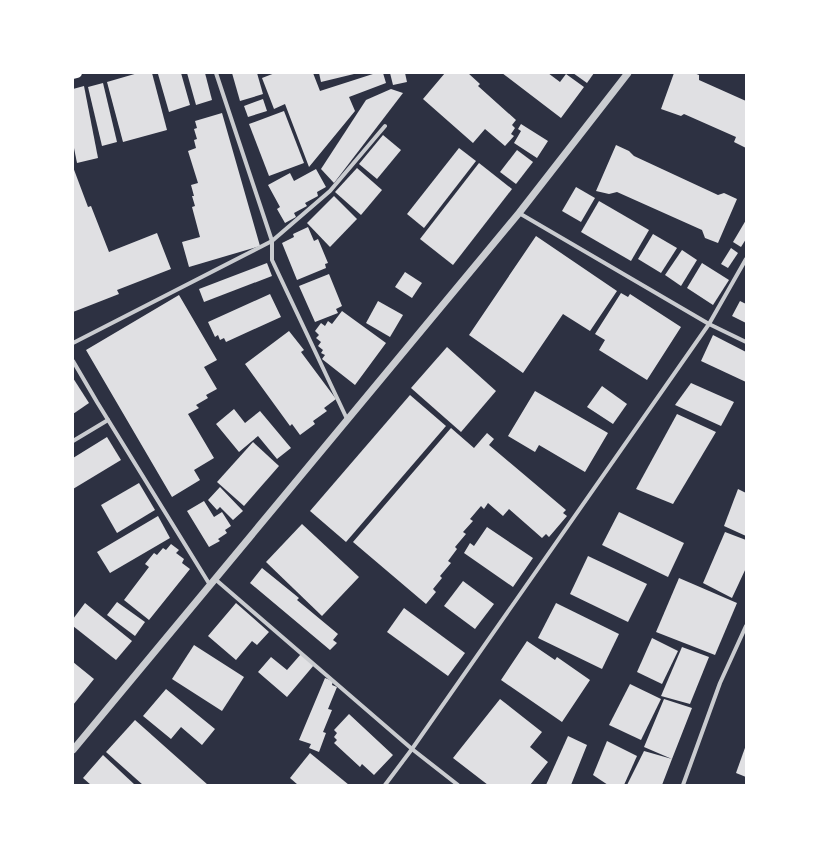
<svg xmlns="http://www.w3.org/2000/svg" width="819" height="858" viewBox="0 0 819 858" font-family="Inter,sans-serif">
<style>
.building{fill:#e0e0e3}
.lines{fill:none;stroke-linecap:round;stroke-linejoin:round}
.minor{stroke:#caccd0;stroke-width:4}
.tertiary{stroke:#caccd0;stroke-width:7}
.primary{stroke:#fff;stroke-width:10}
</style>
<rect width="100%" height="100%" fill="#2d3142"/>
<g class="building">
<polygon points="138,73 152,73 167,130 123,142 107,82"/>
<polygon points="161,73 181,73 190,105 169,112 158,74"/>
<polygon points="187,73 205,73 212,100 196,105"/>
<polygon points="232,73 257,73 263,94 240,101"/>
<polygon points="275,73 313,73 320,91 376,73 383,73 386,83 349,97 355,111 309,167 285,104 274,109 262,78"/>
<polygon points="319,73 354,73 354,74 321,82"/>
<polygon points="390,73 405,73 407,82 393,85"/>
<polygon points="445,73 468,73 480,84 478,86 516,120 512,125 515,128 511,134 514,136 505,146 485,129 473,143 423,99"/>
<polygon points="502,73 548,73 560,82 566,74 584,87 561,118"/>
<polygon points="573,73 594,73 587,83"/>
<polygon points="674,73 694,73 699,75 699,80 746,101 746,148 734,142 736,137 684,114 681,116 661,109"/>
<polygon points="103,83 117,142 102,146 88,87"/>
<polygon points="84,86 98,158 77,163 73,143 73,89"/>
<polygon points="391,89 403,93 334,183 321,169 366,100"/>
<polygon points="263,99 267,111 248,117 244,106"/>
<polygon points="284,111 304,163 269,176 249,124"/>
<polygon points="222,113 260,246 189,267 182,242 200,237 192,207 195,206 192,196 194,196 191,185 198,183 188,151 196,148 194,140 197,139 194,129 197,128 195,121"/>
<polygon points="521,124 548,141 537,158 514,143 521,131 518,129"/>
<polygon points="383,135 401,150 377,179 359,164"/>
<polygon points="616,145 629,151 634,156 718,195 724,193 737,199 718,243 705,238 702,230 617,192 609,194 596,191"/>
<polygon points="459,148 476,161 424,228 407,214"/>
<polygon points="517,150 533,162 516,184 500,172"/>
<polygon points="479,163 512,189 453,265 420,239"/>
<polygon points="73,167 88,207 91,206 109,252 157,233 171,269 117,290 119,294 73,312"/>
<polygon points="357,168 382,190 361,215 335,192"/>
<polygon points="316,169 326,187 317,192 318,196 305,203 307,206 294,213 296,217 285,223 277,209 280,207 268,185 290,173 294,181"/>
<polygon points="576,187 595,198 581,222 562,211"/>
<polygon points="334,196 357,219 330,247 307,223"/>
<polygon points="599,201 649,230 631,261 581,232"/>
<polygon points="746,220 746,239 741,247 733,242"/>
<polygon points="308,227 314,241 318,239 328,263 325,264 326,268 297,280 282,243 294,237 293,234"/>
<polygon points="653,234 677,248 661,273 638,259"/>
<polygon points="536,236 617,291 590,331 563,314 523,373 469,335"/>
<polygon points="731,248 738,253 728,268 721,264"/>
<polygon points="682,250 697,260 681,286 665,275"/>
<polygon points="267,263 272,276 204,302 199,289"/>
<polygon points="702,263 729,280 713,305 687,288"/>
<polygon points="405,272 422,283 412,298 395,287"/>
<polygon points="329,274 342,306 336,309 338,313 315,322 299,286"/>
<polygon points="621,293 628,297 630,294 681,327 647,380 599,350 605,340 595,334"/>
<polygon points="270,294 281,317 226,342 224,338 220,340 218,335 215,337 208,322"/>
<polygon points="179,295 217,360 204,367 217,389 206,395 208,398 196,405 199,408 188,414 214,458 194,470 200,480 172,497 86,350"/>
<polygon points="378,301 403,315 390,337 366,323"/>
<polygon points="740,301 746,304 746,323 732,316"/>
<polygon points="342,311 386,343 355,385 322,359 325,355 321,353 323,350 318,346 321,342 316,338 319,335 315,331 321,323 325,326 328,321 332,324"/>
<polygon points="289,331 304,350 301,352 336,399 324,408 327,411 313,421 315,424 300,435 292,424 290,426 245,364"/>
<polygon points="713,335 746,352 746,382 701,361"/>
<polygon points="447,347 496,391 461,432 411,388"/>
<polygon points="73,378 89,403 73,414"/>
<polygon points="691,383 734,402 721,426 675,405"/>
<polygon points="602,386 627,404 613,424 587,407"/>
<polygon points="535,391 608,433 585,472 539,445 535,452 508,436"/>
<polygon points="410,395 446,426 346,542 310,511"/>
<polygon points="234,409 245,423 260,411 291,448 277,459 258,436 239,452 216,424"/>
<polygon points="677,414 716,432 673,504 636,489"/>
<polygon points="451,428 474,448 487,433 494,439 489,445 566,510 563,513 567,516 549,537 546,534 542,538 509,509 503,516 488,503 484,509 481,506 470,519 473,521 463,532 466,534 455,547 457,549 448,561 451,563 440,576 442,578 433,589 436,592 426,604 353,542"/>
<polygon points="107,437 121,460 73,489 73,458"/>
<polygon points="253,442 279,466 244,506 217,482"/>
<polygon points="139,483 155,510 117,533 101,505"/>
<polygon points="220,487 243,511 233,520 220,507 217,510 208,500"/>
<polygon points="738,489 746,493 746,536 724,526"/>
<polygon points="204,501 214,517 222,512 231,526 225,530 227,533 218,539 220,541 209,547 187,511"/>
<polygon points="619,512 684,543 668,577 602,545"/>
<polygon points="158,516 170,538 110,573 97,552"/>
<polygon points="302,524 359,577 322,616 266,562"/>
<polygon points="487,527 533,558 513,587 464,553 470,543 474,546"/>
<polygon points="725,532 746,540 746,568 732,598 703,583"/>
<polygon points="171,544 179,550 176,553 184,559 182,563 190,569 149,620 124,600 149,567 145,564 154,553 157,555 163,548 166,550"/>
<polygon points="588,556 647,584 628,622 570,594"/>
<polygon points="262,568 299,598 297,600 338,634 333,640 337,643 330,650 250,583"/>
<polygon points="679,578 737,603 715,655 656,632"/>
<polygon points="463,581 494,604 475,629 444,606"/>
<polygon points="117,602 145,622 135,636 107,615"/>
<polygon points="85,603 132,641 116,660 73,626 73,619"/>
<polygon points="236,603 269,632 257,645 252,641 236,660 208,636"/>
<polygon points="556,603 619,634 602,669 538,638"/>
<polygon points="404,608 465,653 448,676 387,632"/>
<polygon points="652,638 678,651 662,684 637,672"/>
<polygon points="527,641 555,660 557,657 590,680 562,722 501,680"/>
<polygon points="194,645 244,677 222,711 172,679"/>
<polygon points="682,647 709,657 690,704 661,696"/>
<polygon points="301,654 314,665 287,697 258,672 271,657 287,670"/>
<polygon points="73,662 94,679 73,705"/>
<polygon points="325,678 333,681 332,685 337,687 328,709 332,710 323,732 326,733 319,752 309,748 311,744 299,740"/>
<polygon points="630,684 661,699 641,740 609,725"/>
<polygon points="166,689 215,729 202,745 181,727 171,739 143,716"/>
<polygon points="500,699 542,732 530,747 548,762 530,785 488,785 453,758"/>
<polygon points="664,699 692,708 672,759 662,785 627,785 644,751 672,759 644,747"/>
<polygon points="349,714 393,755 374,775 362,764 360,767 334,743 337,740 334,737 337,733 334,730"/>
<polygon points="135,720 208,785 143,785 106,752"/>
<polygon points="568,736 587,745 571,785 546,785"/>
<polygon points="607,741 637,756 624,785 608,785 593,775"/>
<polygon points="746,745 746,777 736,773"/>
<polygon points="310,753 349,785 298,785 290,778"/>
<polygon points="103,755 135,785 91,785 83,778"/>
</g>
<g class="lines">
<g class="minor">
<polyline points="216,73 272,241 272,260 347,419"/>
<polyline points="519,213 709,324 746,342"/>
<polyline points="73,343 272,241 330,191 385,126"/>
<polyline points="73,361 97,402 210,585"/>
<polyline points="73,441 108,420"/>
<polyline points="215,579 412,749 458,785"/>
<polyline points="385,785 412,749 709,324 746,259"/>
<polyline points="683,785 720,683 746,626"/>
</g>
<polyline class="tertiary" points="73,750 519,213 628,73"/>
<polyline class="primary" points="73,74 77,73"/>
</g>
<rect width="819" height="858" fill="none" stroke="#ffffff" stroke-width="148"/>
</svg>
